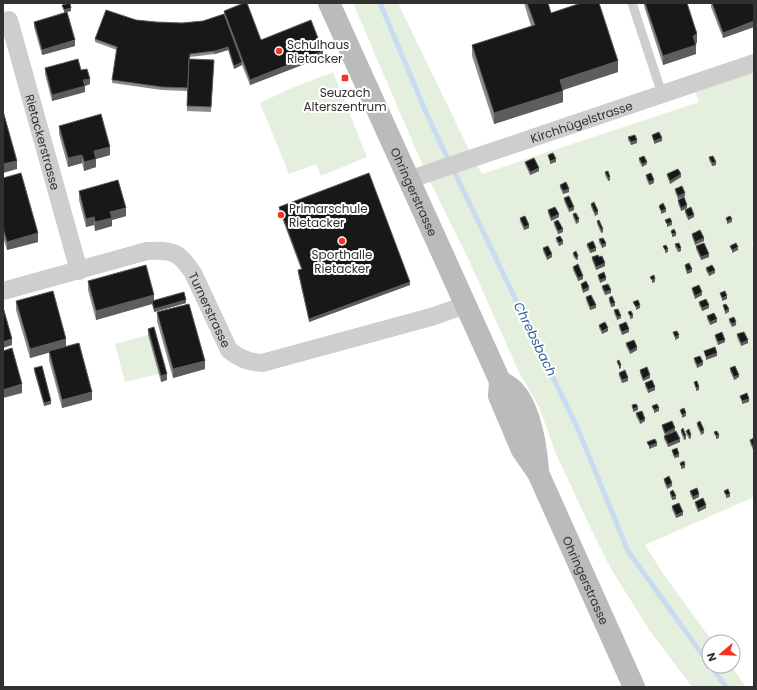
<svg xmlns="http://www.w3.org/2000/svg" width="757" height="690" viewBox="0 0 757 690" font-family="Poppins,sans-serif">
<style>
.green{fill:#e5efde}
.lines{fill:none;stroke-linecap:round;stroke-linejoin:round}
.stream{stroke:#c9dbf0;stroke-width:5}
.service{stroke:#cecece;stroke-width:9}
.minor{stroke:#cecece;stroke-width:18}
.secondary{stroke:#bbb;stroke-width:22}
.wall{fill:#8c8c8c}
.shaded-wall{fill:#5d5d5d}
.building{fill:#181818;stroke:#5d5d5d}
.poi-dot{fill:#f63425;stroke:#fff;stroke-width:1.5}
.labels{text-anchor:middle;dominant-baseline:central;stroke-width:4;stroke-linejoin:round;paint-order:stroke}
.poi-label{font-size:12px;fill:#313131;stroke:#fff;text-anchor:start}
.street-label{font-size:12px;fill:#313131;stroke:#fff}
.water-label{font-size:13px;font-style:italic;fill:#36659c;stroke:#fff}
</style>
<rect width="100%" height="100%" fill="#fff"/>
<g class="green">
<polygon points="353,3 398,3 473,158 482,174 699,102 693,84 754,63 754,242 751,243 754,251 754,497 645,545 664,575 713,642 709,642 709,666 731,666 746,687 692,687 650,631 611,569 590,527 556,454 539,407 519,372 472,267 426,173"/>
<polygon points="333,72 367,157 321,176 316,164 289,174 260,103 287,90"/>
<polygon points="148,335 159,374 125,382 115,344"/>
</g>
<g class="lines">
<g class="stream">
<polyline points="380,3 428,117 577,427 628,551 709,664"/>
<polyline points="711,666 726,687"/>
</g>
<polyline class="service" points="632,3 662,94"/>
<g class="minor">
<path id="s1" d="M3,22L9,20L79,271"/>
<path id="s2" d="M408,180L754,63"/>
<path id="s3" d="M3,291L147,251C172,250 179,251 193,273L229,350C240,359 249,362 262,363L431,317L466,305"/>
</g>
<g class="secondary">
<path id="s4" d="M329,3L500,381L499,396L522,450L538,473L634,687"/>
<path d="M500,381C504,384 510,386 513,390C531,408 536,446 538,470"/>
</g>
</g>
<g class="wall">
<polygon points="524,3 548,3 551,13 618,72 563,90 563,102 494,124 472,56 472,45 531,26"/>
<polygon points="644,3 687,3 697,43 695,43 696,54 663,65 644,6"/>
<polygon points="711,3 754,3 754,27 723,38 711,7"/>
<polygon points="224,11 261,40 323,57 250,85 242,65 234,69 228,50 215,54 190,57 190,59 214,60 211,112 187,111 187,91 162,90 112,83 117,50 95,42 95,39 136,20 156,22 182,23 203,21 224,14"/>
<polygon points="34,22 75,46 42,55 34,27"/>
<polygon points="45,68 81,70 90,84 85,86 85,92 52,101 45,74"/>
<polygon points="59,126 110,155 96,159 96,167 84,171 82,163 68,167 59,134"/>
<polygon points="628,137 637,143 631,145 628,140"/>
<polygon points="709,157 716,165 712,166 709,160"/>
<polygon points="639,158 647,164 642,167 639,161"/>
<polygon points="525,162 539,171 530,175 525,164"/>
<polygon points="605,172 610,180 608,181 605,175"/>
<polygon points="667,174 681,177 670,184 667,176"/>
<polygon points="646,175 654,183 649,185 646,178"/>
<polygon points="3,178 38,242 7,250 3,237"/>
<polygon points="560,185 569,192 563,194 560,188"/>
<polygon points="675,189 685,196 678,199 675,192"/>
<polygon points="79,191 126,216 112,220 112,226 95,231 94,225 86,227 79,200"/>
<polygon points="564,198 574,210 569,212 564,201"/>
<polygon points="678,200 687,208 681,211 678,203"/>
<polygon points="591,204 598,214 595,216 591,207"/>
<polygon points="279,207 410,285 309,322 298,273 298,270 301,269 279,210"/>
<polygon points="548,210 559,217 551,221 548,213"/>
<polygon points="685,210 694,217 688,220 685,213"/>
<polygon points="573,214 579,222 576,224 573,217"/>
<polygon points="520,218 529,228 524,230 520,221"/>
<polygon points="597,221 603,232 601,233 597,224"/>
<polygon points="554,222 563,232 558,234 554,225"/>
<polygon points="692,234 704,241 695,245 692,237"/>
<polygon points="556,238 563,244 559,246 556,241"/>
<polygon points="599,239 606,246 602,248 599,242"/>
<polygon points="587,244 596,251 590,253 587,247"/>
<polygon points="675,244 681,251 678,252 675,247"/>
<polygon points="696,246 709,257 701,260 696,249"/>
<polygon points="543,248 552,257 547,260 543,251"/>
<polygon points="573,253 578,259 576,260 573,256"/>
<polygon points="592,257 599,257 605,266 596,270 592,260"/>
<polygon points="685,265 692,272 687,274 685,268"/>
<polygon points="573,267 583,279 578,281 573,270"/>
<polygon points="706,268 715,273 709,276 706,271"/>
<polygon points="598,275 606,280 600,283 598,278"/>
<polygon points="88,281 154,300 186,303 154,312 152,304 96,320 88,290"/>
<polygon points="581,284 589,290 583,293 581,287"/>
<polygon points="602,286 611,293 605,295 602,289"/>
<polygon points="692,288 702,295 695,299 692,291"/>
<polygon points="586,297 596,308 590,310 586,300"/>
<polygon points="609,298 615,306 611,307 609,301"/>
<polygon points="16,301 66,347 92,400 62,408 49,360 49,352 30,358 16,310"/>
<polygon points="699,302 709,308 702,311 699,305"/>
<polygon points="614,310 621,318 617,320 614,313"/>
<polygon points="157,312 205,369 173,378 157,321"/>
<polygon points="707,316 717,322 710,325 707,319"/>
<polygon points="729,319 736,325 732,327 729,322"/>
<polygon points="599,325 608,331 602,334 599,328"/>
<polygon points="619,325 629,332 622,335 619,328"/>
<polygon points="148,329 167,380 161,382 148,335"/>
<polygon points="737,334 748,343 741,346 737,337"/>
<polygon points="715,335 725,342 718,345 715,338"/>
<polygon points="626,343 637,350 630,354 626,346"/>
<polygon points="694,358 703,365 697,368 694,361"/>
<polygon points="34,368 51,404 44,406 34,371"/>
<polygon points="730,368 739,377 734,380 730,371"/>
<polygon points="640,370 650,378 643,381 640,373"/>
<polygon points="619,373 628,381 622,383 619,376"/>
<polygon points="645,383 655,390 648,393 645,386"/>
<polygon points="636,413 645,421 640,424 636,416"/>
<polygon points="697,423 704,433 701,435 697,426"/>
<polygon points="662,425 675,431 665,435 662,428"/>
<polygon points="681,430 686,439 684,440 681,433"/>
<polygon points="686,431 691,438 689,439 686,433"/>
<polygon points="664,436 680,442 668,447 664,439"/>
<polygon points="754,438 754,449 753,450 750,443 750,440"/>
<polygon points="664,479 672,486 667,489 664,482"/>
<polygon points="690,491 699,497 693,500 690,494"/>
<polygon points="670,492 676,499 672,500 670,495"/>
<polygon points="695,502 706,508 698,512 695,505"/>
<polygon points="672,506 683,515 676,518 672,509"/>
</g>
<g class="shaded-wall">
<polygon points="71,8 71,11 64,13 64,10"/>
<polygon points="754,21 754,27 723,38 723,33"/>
<polygon points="697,34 697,43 693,44 693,36"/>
<polygon points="75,40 75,46 42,55 42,50"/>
<polygon points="696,45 696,54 663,65 663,56"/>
<polygon points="228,47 228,50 215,54 215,51"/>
<polygon points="323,51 323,57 250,85 250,80"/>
<polygon points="618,61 618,72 560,91 560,80"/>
<polygon points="242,62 242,65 234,69 234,66"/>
<polygon points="90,79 90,84 85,86 85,92 52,101 52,95 83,80"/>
<polygon points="563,91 563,102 494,124 494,113"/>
<polygon points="662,138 662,141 654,144 654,141"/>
<polygon points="637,140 637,143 631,145 631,142"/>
<polygon points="110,147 110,155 96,159 96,167 84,171 84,162 94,151"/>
<polygon points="82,155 82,163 68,167 68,158"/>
<polygon points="556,159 556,162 550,164 550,161"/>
<polygon points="17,161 17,169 3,173 3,164"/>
<polygon points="647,162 647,164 642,167 642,164"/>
<polygon points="716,162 716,165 712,166 712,163"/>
<polygon points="539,168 539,171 530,175 530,172"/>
<polygon points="681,174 681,177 670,184 670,181"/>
<polygon points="610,177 610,180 608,181 608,178"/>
<polygon points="654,180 654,183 649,185 649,182"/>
<polygon points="569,189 569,192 563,194 563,191"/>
<polygon points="685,193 685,196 678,199 678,196"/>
<polygon points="687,205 687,208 681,211 681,208"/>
<polygon points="574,207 574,210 569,212 569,209"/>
<polygon points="126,208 126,216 112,220 112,226 95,231 95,222 110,212"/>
<polygon points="666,209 666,212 661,214 661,211"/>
<polygon points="598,211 598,214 595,216 595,213"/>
<polygon points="559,214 559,217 551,221 551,218"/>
<polygon points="694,215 694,217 688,220 688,217"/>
<polygon points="94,217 94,225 86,227 86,219"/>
<polygon points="579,219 579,222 576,224 576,221"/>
<polygon points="732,219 732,222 727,224 727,221"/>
<polygon points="672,222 672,225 667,227 667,224"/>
<polygon points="529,225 529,228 524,230 524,227"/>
<polygon points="563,229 563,232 558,234 558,231"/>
<polygon points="603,229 603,232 601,233 601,230"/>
<polygon points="38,233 38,242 7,250 7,242"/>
<polygon points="676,233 676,236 672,237 672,234"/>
<polygon points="704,238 704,241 695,245 695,242"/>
<polygon points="563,241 563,244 559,246 559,243"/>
<polygon points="606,243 606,246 602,248 602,245"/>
<polygon points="738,247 738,250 732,253 732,250"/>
<polygon points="596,248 596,251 590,253 590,250"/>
<polygon points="681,248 681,251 678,252 678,249"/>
<polygon points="668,249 668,252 665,253 665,250"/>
<polygon points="552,254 552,257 547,260 547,257"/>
<polygon points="709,254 709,257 701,260 701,257"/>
<polygon points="578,256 578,259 576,260 576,258"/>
<polygon points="605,263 605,266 596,270 596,267"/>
<polygon points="692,269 692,272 687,274 687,271"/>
<polygon points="715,270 715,273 709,276 709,273"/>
<polygon points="583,276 583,279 578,281 578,278"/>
<polygon points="606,278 606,280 600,283 600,280"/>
<polygon points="655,279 655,282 652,283 652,280"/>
<polygon points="410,282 410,285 309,322 309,319"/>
<polygon points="589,287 589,290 583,293 583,290"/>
<polygon points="611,290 611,293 605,295 605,292"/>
<polygon points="702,292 702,295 695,299 695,296"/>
<polygon points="154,295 154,303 152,301 152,304 96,320 96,311"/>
<polygon points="727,296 727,299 722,301 722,298"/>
<polygon points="186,300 186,303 154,312 154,309"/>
<polygon points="615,303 615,306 611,307 611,304"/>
<polygon points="596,305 596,308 590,310 590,307"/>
<polygon points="640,305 640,308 636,310 636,307"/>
<polygon points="709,305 709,308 702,311 702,308"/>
<polygon points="729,309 729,312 725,314 725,311"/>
<polygon points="633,315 633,318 630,319 630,316"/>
<polygon points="621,316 621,318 617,320 617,317"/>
<polygon points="717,319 717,322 710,325 710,322"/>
<polygon points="736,322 736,325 732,327 732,324"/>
<polygon points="608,328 608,331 602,334 602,331"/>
<polygon points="629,329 629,332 622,335 622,332"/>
<polygon points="679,335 679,338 675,340 675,337"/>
<polygon points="12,339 12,345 3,348 3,342"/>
<polygon points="66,339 66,348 30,358 30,349"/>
<polygon points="725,340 725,342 718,345 718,342"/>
<polygon points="748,340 748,343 741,346 741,343"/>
<polygon points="637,347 637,350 630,354 630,351"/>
<polygon points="717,353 717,356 706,360 706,357"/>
<polygon points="205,361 205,369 173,378 173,369"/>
<polygon points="703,362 703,365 697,368 697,365"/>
<polygon points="621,365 621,368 619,369 619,366"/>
<polygon points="167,374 167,380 161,382 161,376"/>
<polygon points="650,375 650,378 643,381 643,379"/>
<polygon points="739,375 739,377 734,380 734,377"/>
<polygon points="628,378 628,381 622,383 622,380"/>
<polygon points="22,384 22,393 3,398 3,390"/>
<polygon points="655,387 655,390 648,393 648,390"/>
<polygon points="699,387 699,390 696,391 696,388"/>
<polygon points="92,392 92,400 62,408 62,400"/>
<polygon points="749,399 749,402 742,404 742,401"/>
<polygon points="51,401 51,404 44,406 44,403"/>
<polygon points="638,407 638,410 633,412 633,409"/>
<polygon points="659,408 659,411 654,413 654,410"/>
<polygon points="686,413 686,416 682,418 682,415"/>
<polygon points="645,419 645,421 640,424 640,421"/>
<polygon points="675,428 675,431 665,435 665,433"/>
<polygon points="704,430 704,433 701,435 701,432"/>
<polygon points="691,435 691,438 689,439 689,436"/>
<polygon points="719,435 719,438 716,439 716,436"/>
<polygon points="686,436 686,439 684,440 684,437"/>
<polygon points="680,439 680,442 668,447 668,444"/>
<polygon points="657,443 657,446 649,449 649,446"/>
<polygon points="679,454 679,457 674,458 674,456"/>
<polygon points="685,465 685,468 681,469 681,466"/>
<polygon points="672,483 672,486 667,489 667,486"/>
<polygon points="699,494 699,497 693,500 693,497"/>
<polygon points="730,494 730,497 726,498 726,495"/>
<polygon points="676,496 676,499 672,500 672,497"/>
<polygon points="706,505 706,508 698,512 698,509"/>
<polygon points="683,512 683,515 676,518 676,515"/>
</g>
<g class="building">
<polygon points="70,3 71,8 64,10 62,5"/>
<polygon points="244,3 247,3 261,40 311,20 323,51 250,80 224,11"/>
<polygon points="527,3 548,3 551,13 581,3 599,3 618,61 560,80 563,91 494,113 472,45 535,25"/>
<polygon points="645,3 687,3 697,34 693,36 696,45 663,56"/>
<polygon points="712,3 754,3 754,21 723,33"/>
<polygon points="106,10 136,20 156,22 182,23 203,21 224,14 242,62 234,66 228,47 215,51 190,54 189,59 188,88 162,87 112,80 117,47 95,39"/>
<polygon points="67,12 75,40 42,50 34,22"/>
<polygon points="78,59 81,70 87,69 90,79 83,80 85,86 52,95 45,68"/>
<polygon points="189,59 214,60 211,107 187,106"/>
<polygon points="3,111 17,161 3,164"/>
<polygon points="101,114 110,147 94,151 96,159 84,162 82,155 68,158 59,126"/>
<polygon points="659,132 662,138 654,141 652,135"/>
<polygon points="635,135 637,140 631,142 628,137"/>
<polygon points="553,153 556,159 550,161 548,155"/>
<polygon points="644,156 647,162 642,164 639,158"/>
<polygon points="713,156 716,162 712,163 709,157"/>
<polygon points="534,158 539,168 530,172 525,162"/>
<polygon points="678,169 681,174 670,181 667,174"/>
<polygon points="608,171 610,177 608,178 605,172"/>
<polygon points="21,173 38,233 7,242 3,228 3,178"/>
<polygon points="369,173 410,282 309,319 298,270 302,269 279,207"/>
<polygon points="651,173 654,180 649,182 646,175"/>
<polygon points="118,180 126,208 110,212 112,218 95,222 94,217 86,219 79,191"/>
<polygon points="566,182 569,189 563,191 560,185"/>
<polygon points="682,186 685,193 678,196 675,189"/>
<polygon points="569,196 574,207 569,209 564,198"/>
<polygon points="684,197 687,205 681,208 678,200"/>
<polygon points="594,202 598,211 595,213 591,204"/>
<polygon points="663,203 666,209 661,211 659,206"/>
<polygon points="555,207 559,214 551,218 548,210"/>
<polygon points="691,207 694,215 688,217 685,210"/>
<polygon points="576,213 579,219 576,221 573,214"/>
<polygon points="525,216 529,225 524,227 520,218"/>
<polygon points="730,216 732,219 727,221 726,218"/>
<polygon points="670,218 672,222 667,224 665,220"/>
<polygon points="558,220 563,229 558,231 554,222"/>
<polygon points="599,220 603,229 601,230 597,221"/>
<polygon points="674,229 676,233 672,234 671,231"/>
<polygon points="700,230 704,238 695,242 692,234"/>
<polygon points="560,236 563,241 559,243 556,238"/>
<polygon points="603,238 606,243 602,245 599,239"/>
<polygon points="593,241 596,248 590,250 587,244"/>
<polygon points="679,243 681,248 678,249 675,244"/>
<polygon points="704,243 709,254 701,257 696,246"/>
<polygon points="736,243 738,247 732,250 730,246"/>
<polygon points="666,245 668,249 665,250 663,246"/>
<polygon points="548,246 552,254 547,257 543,248"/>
<polygon points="576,251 578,256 576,258 573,253"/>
<polygon points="598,255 599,257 602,256 605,263 596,267 592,257"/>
<polygon points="689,263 692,269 687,271 685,265"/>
<polygon points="578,264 583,276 578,278 573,267"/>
<polygon points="146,265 154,295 96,311 88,281"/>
<polygon points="712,265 715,270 709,273 706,268"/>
<polygon points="604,272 606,278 600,280 598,275"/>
<polygon points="654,275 655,279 652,280 650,277"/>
<polygon points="586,281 589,287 583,290 581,284"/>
<polygon points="608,284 611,290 605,292 602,286"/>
<polygon points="699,285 702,292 695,296 692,288"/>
<polygon points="53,291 66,339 30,349 16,301"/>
<polygon points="725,291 727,296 722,298 720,293"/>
<polygon points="184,292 186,300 154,309 152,301"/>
<polygon points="591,295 596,305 590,307 586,297"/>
<polygon points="612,296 615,303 611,304 609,298"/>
<polygon points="706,299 709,305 702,308 699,302"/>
<polygon points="638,300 640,305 636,307 633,302"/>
<polygon points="189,304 205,361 173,369 157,312"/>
<polygon points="726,304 729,309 725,311 723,305"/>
<polygon points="3,307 12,339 3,342"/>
<polygon points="618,309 621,316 617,317 614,310"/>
<polygon points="631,311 633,315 630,316 628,312"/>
<polygon points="714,313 717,319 710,322 707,316"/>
<polygon points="734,317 736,322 732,324 729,319"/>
<polygon points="605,322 608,328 602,331 599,325"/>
<polygon points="626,322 629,329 622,332 619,325"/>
<polygon points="154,327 167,374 161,376 148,329"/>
<polygon points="677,331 679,335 675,337 673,332"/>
<polygon points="722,332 725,340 718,342 715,335"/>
<polygon points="744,332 748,340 741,343 737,334"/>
<polygon points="634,340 637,347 630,351 626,343"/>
<polygon points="79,343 92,392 62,400 49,351"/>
<polygon points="715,347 717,353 706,357 704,351"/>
<polygon points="12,348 22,384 3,390 3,351"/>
<polygon points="700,356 703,362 697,365 694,358"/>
<polygon points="619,360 621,365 619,366 617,361"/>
<polygon points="42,366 51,401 44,403 34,368"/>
<polygon points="735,366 739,375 734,377 730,368"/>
<polygon points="647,367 650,375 643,379 640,370"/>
<polygon points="625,370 628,378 622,380 619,373"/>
<polygon points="652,380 655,387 648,390 645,383"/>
<polygon points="697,381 699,387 696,388 694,382"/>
<polygon points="747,393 749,399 742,401 740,396"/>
<polygon points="636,404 638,407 633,409 632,405"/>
<polygon points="657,404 659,408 654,410 652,406"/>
<polygon points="684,408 686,413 682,415 680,410"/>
<polygon points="642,411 645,419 640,421 636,413"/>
<polygon points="672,421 675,428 665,433 662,425"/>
<polygon points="700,421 704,430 701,432 697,423"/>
<polygon points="683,428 686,436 684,437 681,430"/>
<polygon points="689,429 691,435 689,436 686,431"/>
<polygon points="676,431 680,439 668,444 664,436"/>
<polygon points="717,431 719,435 716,436 714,432"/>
<polygon points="754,438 754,446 753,447 750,440"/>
<polygon points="655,439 657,443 649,446 647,442"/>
<polygon points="677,448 679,454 674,456 672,450"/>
<polygon points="684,461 685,465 681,466 680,463"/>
<polygon points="669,476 672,483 667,486 664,479"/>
<polygon points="697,488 699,494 693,497 690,491"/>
<polygon points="728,489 730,494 726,495 724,491"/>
<polygon points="673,490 676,496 672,497 670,492"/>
<polygon points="703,498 706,505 698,509 695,502"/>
<polygon points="679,503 683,512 676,515 672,506"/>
</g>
<g class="poi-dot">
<circle cx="279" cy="51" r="4"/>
<rect x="341" y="74" width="8" height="8" rx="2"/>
<circle cx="281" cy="215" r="4"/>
<circle cx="342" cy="241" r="4"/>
</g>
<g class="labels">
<g class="poi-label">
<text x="287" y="44">Schulhaus<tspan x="287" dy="14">Rietacker</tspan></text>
<text x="345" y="92" text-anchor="middle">Seuzach<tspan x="345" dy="14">Alterszentrum</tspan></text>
<text x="289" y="208">Primarschule<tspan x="289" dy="14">Rietacker</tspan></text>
<text x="342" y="254" text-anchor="middle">Sporthalle<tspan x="342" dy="14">Rietacker</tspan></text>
</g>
<g class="street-label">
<text stroke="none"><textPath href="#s2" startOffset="183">Kirchhügelstrasse</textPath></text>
<text stroke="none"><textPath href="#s1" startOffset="133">Rietackerstrasse</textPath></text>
<text stroke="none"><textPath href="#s4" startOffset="207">Ohringerstrasse</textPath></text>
<text stroke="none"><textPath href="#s3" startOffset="245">Turnerstrasse</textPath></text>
<text stroke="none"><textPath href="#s4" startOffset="634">Ohringerstrasse</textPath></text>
</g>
<g class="water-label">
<text transform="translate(535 339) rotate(64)">Chrebsbach</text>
</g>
</g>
<rect width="757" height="690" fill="none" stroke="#313131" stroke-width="8"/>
<g transform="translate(721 654) rotate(251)"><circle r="19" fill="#ffffff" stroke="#adadad"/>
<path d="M0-3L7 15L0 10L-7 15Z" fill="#f63425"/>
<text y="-6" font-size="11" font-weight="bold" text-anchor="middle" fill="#313131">N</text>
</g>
</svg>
